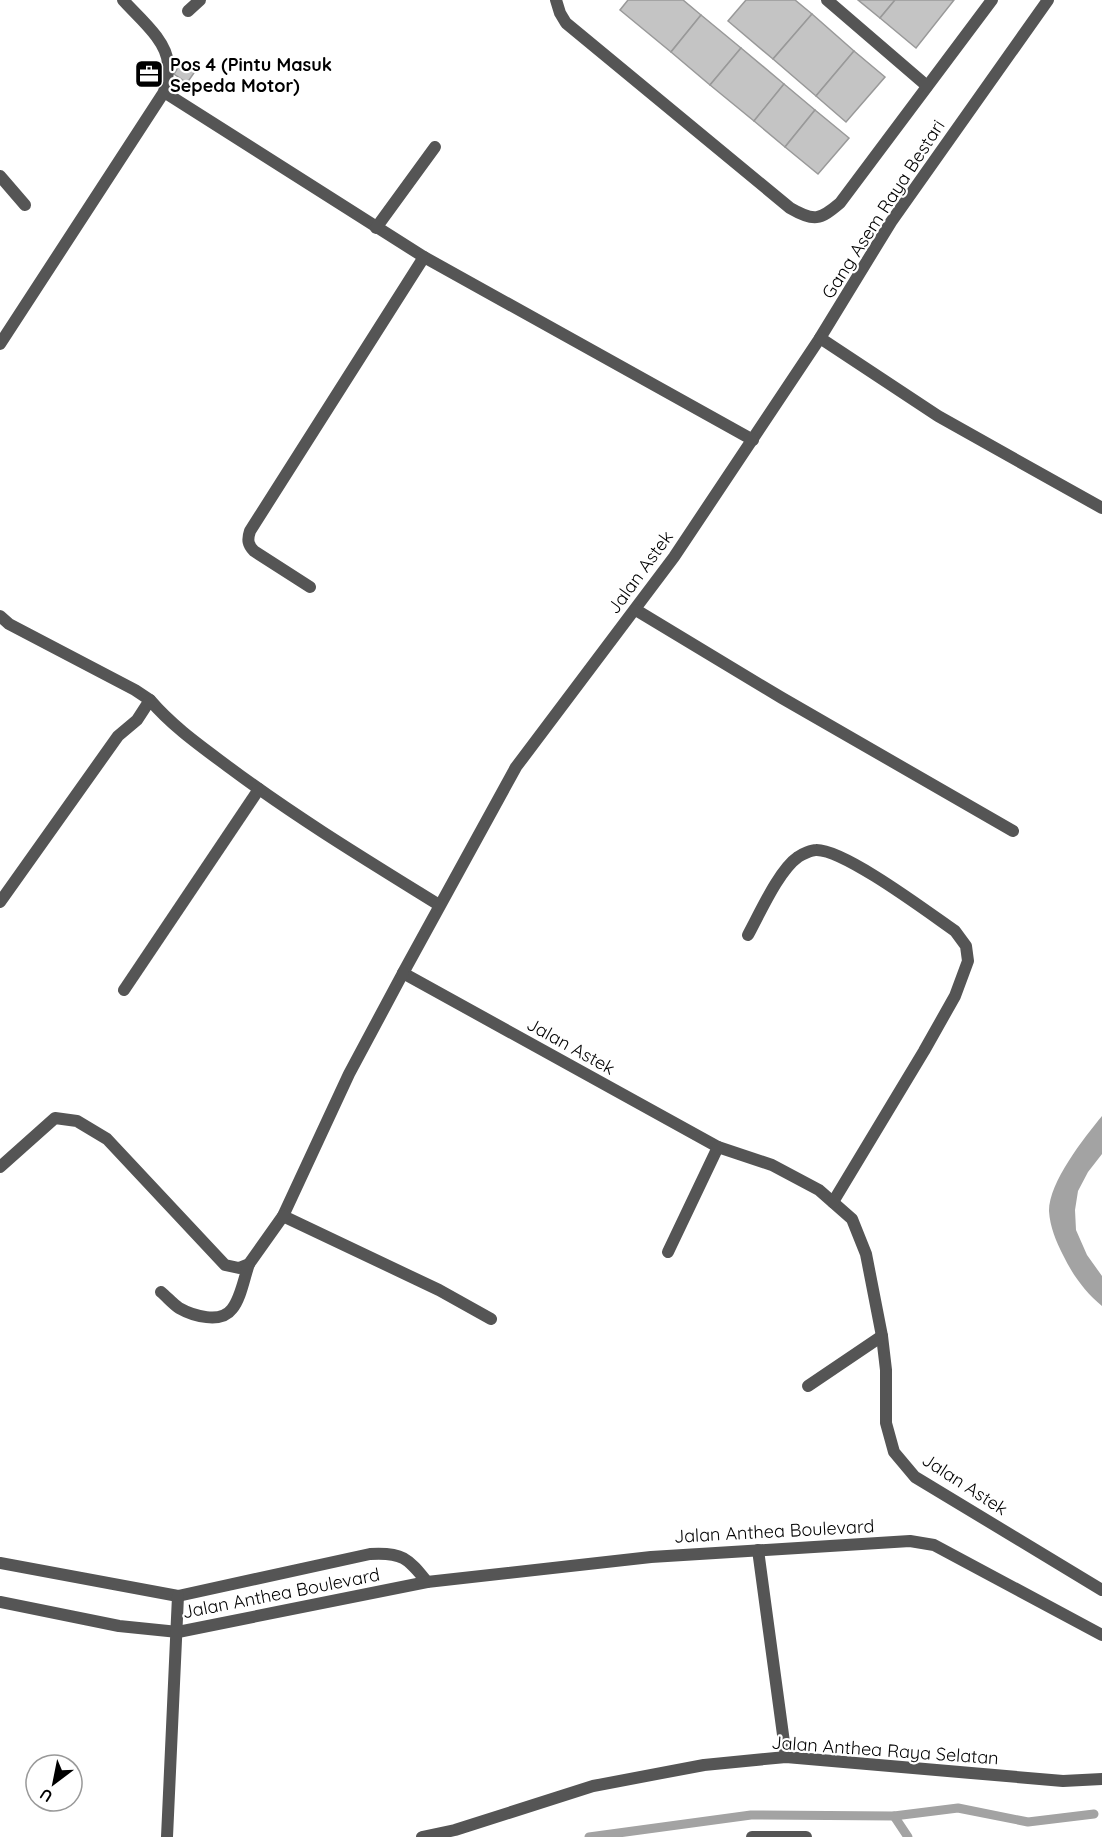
<svg xmlns="http://www.w3.org/2000/svg" width="1102" height="1837" viewBox="0 0 1102 1837" font-family="Quicksand,sans-serif">
<style>
.water{fill:#a3a3a3}
.lines{fill:none;stroke-linecap:round;stroke-linejoin:round}
.stream{stroke:#a3a3a3;stroke-width:9}
.building{fill:#c4c4c4;stroke:#999;stroke-width:1.5}
.street{stroke:#555;stroke-width:12}
.labels{text-anchor:middle;dominant-baseline:central;stroke-width:4.5;stroke-linejoin:round;paint-order:stroke}
.poi-label{font-size:18px;font-weight:bold;fill:#000;stroke:#fff;text-anchor:start}
.street-label{font-size:18px;fill:#000;stroke:#fff}
</style>
<rect width="100%" height="100%" fill="#fff"/>
<path class="water" d="M1102,1116V1154L1088,1172L1078,1191L1075,1210L1076,1230L1087,1255L1102,1276V1306C1085,1292 1072,1274 1063,1255C1056,1241 1050,1227 1049,1211C1049,1182 1084,1138 1102,1116Z"/>
<g class="lines">
<g class="stream">
<polyline points="894,1816 908,1837"/>
<polyline points="589,1837 751,1815 894,1816 958,1808 1028,1822 1094,1814"/>
</g>
</g>
<g class="building">
<polygon points="628,0 683,0 701,15 671,52 620,10"/>
<polygon points="746,0 795,0 812,14 773,59 728,21"/>
<polygon points="858,0 895,0 880,18"/>
<polygon points="895,0 954,0 916,48 880,18"/>
<polygon points="812,14 854,51 816,96 773,59"/>
<polygon points="701,15 741,48 710,85 671,52"/>
<polygon points="741,48 784,84 754,121 710,85"/>
<polygon points="854,51 885,77 846,122 816,96"/>
<polygon points="149,61 162,69 150,87 137,79"/>
<polygon points="182,61 196,70 187,83 174,74"/>
<polygon points="784,84 815,110 785,147 754,121"/>
<polygon points="815,110 849,138 818,174 785,147"/>
</g>
<g class="lines">
<g class="street">
<path d="M556,0L560,13L566,23L790,208C814,222 820,220 840,203L992,0"/>
<polyline points="827,0 927,86"/>
<polyline points="1048,0 891,222 820,338 674,557 516,767 403,973 718,1147 772,1165 819,1190 852,1219 866,1254 882,1336 886,1370 886,1423 894,1452 915,1477 1102,1590"/>
<polyline points="188,11 200,0"/>
<polyline points="164,92 424,257 753,440"/>
<polyline points="0,176 25,205"/>
<polyline points="376,228 435,147"/>
<polyline points="820,338 938,416 1102,508"/>
<path d="M0,344L164,92C166,83 169,74 168,64C167,40 138,17 123,0"/>
<path d="M310,587L254,551C248,545 247,540 250,531L424,257"/>
<polyline points="636,610 782,698 1013,831"/>
<polyline points="0,616 9,624 135,690 150,700"/>
<path d="M0,902L118,736L137,720L150,700C173,727 202,747 230,768C297,818 368,861 439,905"/>
<path d="M748,935C760,913 779,870 798,857C802,854 812,850 816,850C844,849 929,913 955,931L966,946L968,961L955,996L924,1051L833,1202"/>
<polyline points="124,990 259,789"/>
<polyline points="0,1167 55,1118 77,1121 107,1139 225,1265 239,1268 249,1264 283,1216 349,1074 403,973"/>
<polyline points="283,1216 439,1290 491,1319"/>
<polyline points="668,1252 718,1147"/>
<path d="M161,1292C167,1297 173,1304 179,1308C193,1316 221,1324 232,1309C241,1298 244,1278 249,1264"/>
<polyline points="808,1386 882,1336"/>
<polyline points="758,1550 786,1757"/>
<path d="M0,1563L178,1596L370,1554C402,1552 408,1558 427,1582"/>
<polyline points="0,1602 119,1626 178,1632 427,1582 651,1557 910,1541 934,1545 1102,1635"/>
<polyline points="167,1837 178,1596"/>
<polyline points="422,1837 455,1830 593,1786 704,1765 786,1757 1063,1781 1102,1779"/>
<polyline points="752,1837 806,1837"/>
</g>
</g>
<defs>
<g id="office-square" transform="scale(1.5)"><rect x="-9" y="-9" width="18" height="18" rx="4" fill="#000" stroke="#fff"/><path d="M-6-3h4V-5.5h4V-3h4V5H-6ZM-1-4.5V-3h2v-1.5ZM-6 0V1H6V0Z" fill="#fff"/></g>
</defs>
<g fill-rule="evenodd">
<use href="#office-square" x="149" y="74"/>
</g>
<g class="labels">
<g class="poi-label">
<text x="170" y="64">Pos 4 (Pintu Masuk<tspan x="170" dy="21">Sepeda Motor)</tspan></text>
</g>
<g class="street-label">
<text transform="translate(883 209) rotate(-57)">Gang Asem Raya Bestari</text>
<text transform="translate(640 572) rotate(-54)">Jalan Astek</text>
<text transform="translate(571 1046) rotate(29)">Jalan Astek</text>
<text transform="translate(965 1484) rotate(33)">Jalan Astek</text>
<text transform="translate(774 1531) rotate(-3)">Jalan Anthea Boulevard</text>
<text transform="translate(281 1593) rotate(-11)">Jalan Anthea Boulevard</text>
<text transform="translate(885 1750) rotate(4)">Jalan Anthea Raya Selatan</text>
</g>
</g>
<g transform="translate(54 1783) rotate(212)"><circle r="28" fill="#ffffff" stroke="#999999" stroke-width="1.5"/>
<path d="M0-4.5L10 22L0 15L-10 22Z" fill="#000000"/>
<text y="-9" font-size="16" font-weight="bold" text-anchor="middle" fill="#000000">U</text>
</g>
</svg>
